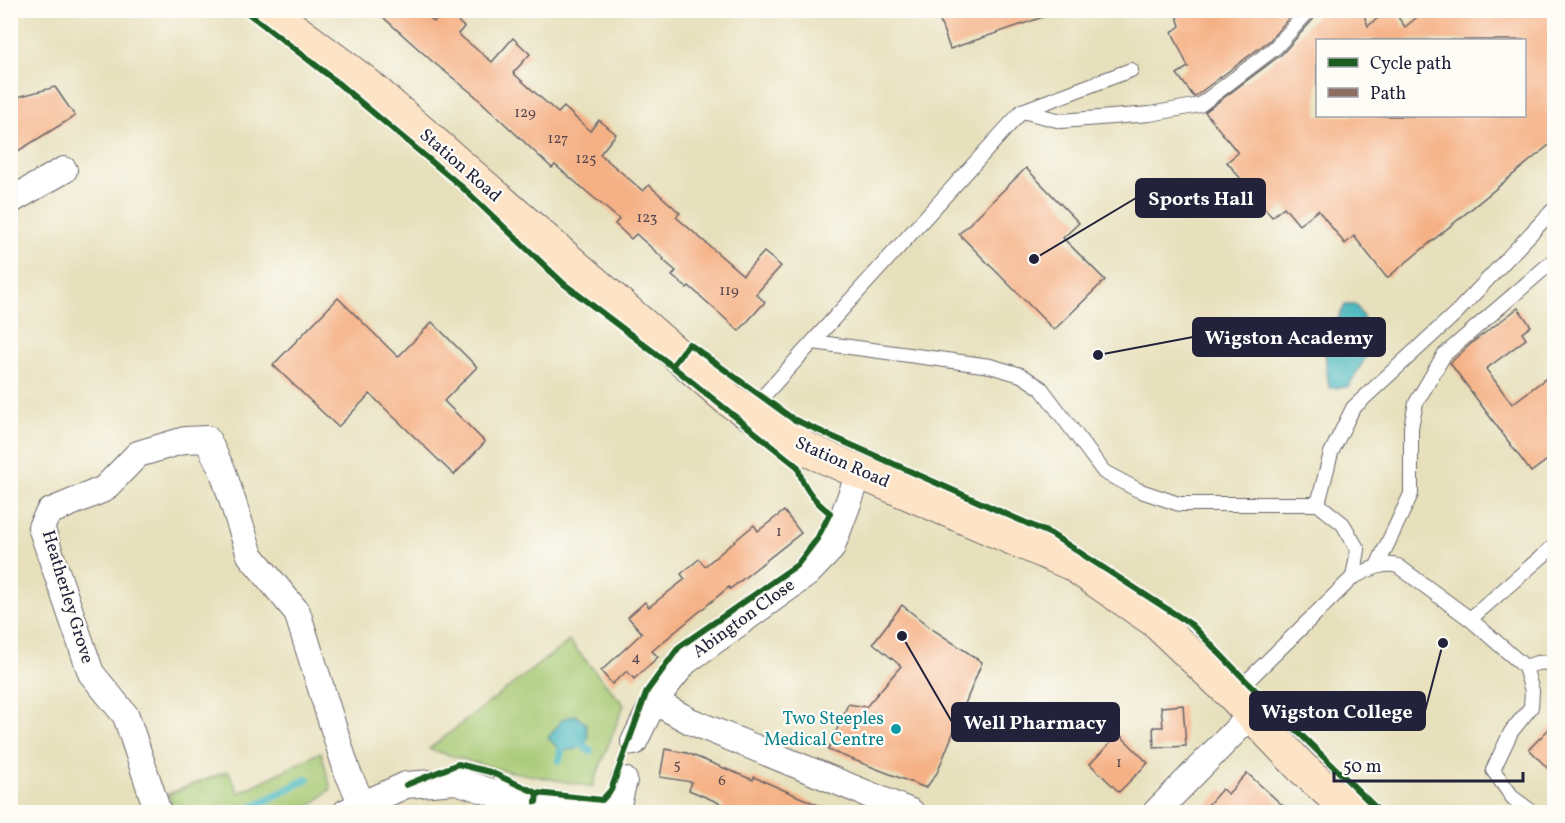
<svg xmlns="http://www.w3.org/2000/svg" width="1565" height="823" viewBox="0 0 1565 823" font-family="Vollkorn,serif">
<style>
.green{fill:#a6c872;stroke:#647556;stroke-width:1.5}
.water{fill:#45b5bc;stroke:#346c7c;stroke-width:1.5}
.lines{fill:none;stroke-linecap:round;stroke-linejoin:round}
.stream{stroke:#45b5bc;stroke-width:8}
.building{fill:#f5b185;fill-rule:evenodd}
.service-casing{stroke:#676468;stroke-width:16}
.minor-casing{stroke:#676468;stroke-width:28}
.secondary-casing{stroke:#676468;stroke-width:35}
.service{stroke:#fff;stroke-width:14}
.minor{stroke:#fff;stroke-width:26}
.secondary{stroke:#fee4c6;stroke-width:33}
.quiet{stroke:#8d6e63;stroke-width:4.5;stroke-dasharray:9 4.5;stroke-linecap:butt}
.cycleway-casing{stroke:#fdfcf7;stroke-width:10}
.cycleway{stroke:#1b5e20;stroke-width:6}
.culture-dot{fill:#0f9aa8;stroke:#fdfcf7;stroke-width:2}
.labels{text-anchor:middle;dominant-baseline:central;stroke-width:4.5;stroke-linejoin:round;paint-order:stroke}
.number-label{font-size:15px;fill:#57464e}
.street-label{font-size:18px;fill:#22223b;stroke:#fdfcf7}
.culture-label{font-size:18px;fill:#0d838f;stroke:#fdfcf7;text-anchor:end}
.leader{fill:none;stroke:#22223b;stroke-width:2}
.callout-dot{fill:#22223b;stroke:#fdfcf7;stroke-width:2}
.callout{fill:#22223b;stroke:#22223b;stroke-width:2}
.callout-label{font-size:20px;text-anchor:middle;font-weight:bold;fill:#fff}
</style>
<rect width="100%" height="100%" fill="#fdfcf7"/>
<filter id="ink" filterUnits="userSpaceOnUse"><feTurbulence type="fractalNoise" baseFrequency=".0167" numOctaves="2"/><feDisplacementMap in="SourceGraphic" scale="12" xChannelSelector="R" yChannelSelector="G"/><feConvolveMatrix kernelMatrix="1 2 1 2 8 2 1 2 1" color-interpolation-filters="sRGB"/></filter>
<filter id="wash" filterUnits="userSpaceOnUse"><feTurbulence type="fractalNoise" baseFrequency=".008" numOctaves="4" result="noise"/><feDisplacementMap in="SourceGraphic" scale="24" xChannelSelector="R" yChannelSelector="G"/><feGaussianBlur stdDeviation="1.35" result="paint"/><feColorMatrix in="noise" values="0 0 0 0 0 0 0 0 0 0 0 0 0 0 0 0 0 1.4 0 .05"/><feComposite in="paint" operator="in"/></filter>
<g filter="url(#wash)">
<rect width="100%" height="100%" fill="#e7e0bc"/>
<g class="green">
<polygon points="569,641 624,705 592,787 492,768 429,749"/>
<polygon points="321,752 331,789 303,812 175,812 168,794 228,771 239,793"/>
</g>
<g class="water">
<polygon points="1345,305 1356,305 1369,328 1366,357 1348,387 1329,388 1324,345"/>
<polygon points="575,715 586,724 588,738 577,749 561,751 548,738 563,719"/>
</g>
<g class="lines">
<g class="stream">
<polyline points="582,744 590,751"/>
<polyline points="559,760 561,751"/>
<polyline points="244,812 307,779"/>
</g>
</g>
<g id="blocks">
<g class="building">
<polygon points="375,10 421,10 434,22 446,10 464,27 458,34 492,62 513,38 530,54 513,73 558,113 564,107 590,131 599,120 616,134 600,154 643,191 649,185 680,213 676,217 743,275 764,252 781,266 756,294 765,302 739,331 689,286 687,288 672,276 676,271 663,260 664,259 636,234 631,239 615,224 619,219 555,165 552,168 473,94 433,62"/>
<polygon points="936,10 1052,10 1052,14 950,49"/>
<polygon points="1175,10 1296,10 1270,40 1194,97 1177,74 1188,67 1172,32 1180,26"/>
<path d="M1318,10H1362L1368,26L1388,10H1393L1405,27L1426,10H1554V141L1387,278L1354,236L1345,244L1318,210L1299,225L1284,207L1272,217L1227,162L1238,153L1205,112L1282,54L1316,16ZM1317,40H1524V116H1317Z"/>
<polygon points="55,87 75,116 10,156 10,99"/>
<polygon points="1026,168 1079,223 1063,238 1105,280 1054,330 959,234"/>
<polygon points="338,298 398,357 432,322 477,367 444,401 485,442 454,475 370,394 338,427 273,365"/>
<polygon points="1518,308 1531,326 1522,333 1526,339 1486,369 1512,404 1545,379 1554,391 1554,455 1531,472 1450,363 1473,342"/>
<polygon points="784,511 801,533 730,589 729,587 652,651 658,657 634,679 627,671 612,684 601,671 642,633 628,617 645,602 649,607 685,579 681,574 699,559 705,566 754,525 758,531"/>
<polygon points="902,605 932,629 982,662 937,773 926,788 828,750 848,704 866,707 901,666 873,643"/>
<polygon points="1183,705 1186,746 1154,748 1153,727 1163,727 1161,707"/>
<polygon points="1554,724 1554,775 1529,749"/>
<polygon points="1119,734 1148,763 1119,792 1090,764"/>
<polygon points="665,749 687,753 753,780 754,777 836,813 721,813 724,805 689,790 692,782 660,777"/>
<polygon points="1247,773 1291,813 1201,813 1222,789 1228,794"/>
</g>
</g>
</g>
<g filter="url(#ink)">
<use href="#blocks" fill-opacity="0" stroke="#676468" stroke-width="1.5"/>
<g class="lines">
<g class="service-casing">
<g id="service">
<polyline points="1022,111 1061,121 1150,114 1200,105 1276,47 1309,10"/>
<polyline points="813,342 990,366 1021,375 1041,388 1104,472 1138,490 1179,504 1318,504 1343,524 1358,550 1353,577 1233,695"/>
<polyline points="749,412 1022,111 1131,70"/>
<polyline points="1318,504 1331,453 1353,408 1457,312 1554,209"/>
<polyline points="1377,566 1411,494 1411,427 1416,403 1444,355 1554,260"/>
<path d="M1353,577C1367,571 1383,561 1398,566L1470,619L1525,667L1532,691L1531,707L1511,732L1493,770L1513,798L1532,812"/>
<polyline points="1470,619 1554,546"/>
<polyline points="1525,667 1537,663 1554,662"/>
</g>
</g>
<g class="minor-casing">
<g id="minor">
<polyline points="10,201 64,170"/>
<polyline points="654,701 690,721 911,812"/>
<polyline points="634,742 654,701 685,662 807,574 831,549 860,471"/>
<polyline points="158,812 126,716 91,673 41,527 49,512 104,489 138,454 185,440 207,439 223,472 250,555 297,612 347,771 362,804"/>
<polyline points="346,812 406,785 456,781 503,796 595,812"/>
<polyline points="616,812 624,780"/>
<polyline points="1156,812 1252,714"/>
</g>
</g>
<g class="secondary-casing">
<polyline id="secondary" points="268,10 363,81 729,400 806,449 1072,564 1154,620 1233,695 1301,767 1351,812"/>
</g>
<use href="#service" class="service"/>
<use href="#minor" class="minor"/>
<use href="#secondary" class="secondary"/>
<polyline class="quiet" points="141,812 156,808"/>
<g class="cycleway-casing">
<g id="cycleway">
<polyline points="244,10 327,74 462,187 564,284 672,366 689,344 793,419 1051,534 1192,625 1248,683 1380,812"/>
<polyline points="406,785 458,764 490,772 537,793"/>
<path d="M536,802L537,793L602,800L611,790L647,691L679,647L797,565L817,539L830,513C814,501 802,486 798,467L672,366"/>
</g>
</g>
<use href="#cycleway" class="cycleway"/>
</g>
</g>
<circle class="culture-dot" cx="896" cy="729" r="6"/>
<g class="labels">
<g class="number-label">
<text x="525" y="113">129</text>
<text x="558" y="139">127</text>
<text x="586" y="159">125</text>
<text x="647" y="218">123</text>
<text x="729" y="291">119</text>
<text x="779" y="532">1</text>
<text x="636" y="658">4</text>
<text x="1119" y="763">1</text>
<text x="677" y="765">5</text>
<text x="722" y="781">6</text>
</g>
<g class="street-label">
<text transform="translate(460 166) rotate(41)">Station Road</text>
<text transform="translate(842 463) rotate(24)">Station Road</text>
<text transform="translate(67 597) rotate(73)">Heatherley Grove</text>
<text transform="translate(744 619) rotate(-36)">Abington Close</text>
</g>
<g class="culture-label">
<text x="884" y="719">Two Steeples<tspan x="884" dy="21">Medical Centre</tspan></text>
</g>
</g>
<path class="leader" d="M1034 259L1136 198M1098 355L1193 337M1443 643L1425 711M902 636L952 722"/>
<g class="callout-dot">
<circle cx="1034" cy="259" r="6"/>
<circle cx="1098" cy="355" r="6"/>
<circle cx="1443" cy="643" r="6"/>
<circle cx="902" cy="636" r="6"/>
</g>
<g class="callout">
<rect x="1136" y="179" width="129" height="38" rx="6"/>
<rect x="1193" y="318" width="192" height="38" rx="6"/>
<rect x="1250" y="692" width="175" height="38" rx="6"/>
<rect x="952" y="703" width="167" height="38" rx="6"/>
</g>
<g class="callout-label">
<text x="1201" y="205">Sports Hall</text>
<text x="1289" y="344">Wigston Academy</text>
<text x="1337" y="718">Wigston College</text>
<text x="1035" y="729">Well Pharmacy</text>
</g>
<rect width="1565" height="823" fill="none" stroke="#fdfcf7" stroke-width="36"/>
<rect x="1316" y="39" width="210" height="78" fill="#fdfcf7" stroke="#a5a5ac" stroke-width="1.5"/>
<rect x="1328" y="58" width="30" height="9" fill="#1b5e20" stroke="#a5a5ac" stroke-width="1.5"/>
<text x="1370" y="69" font-size="18" fill="#22223b">Cycle path</text>
<rect x="1328" y="88" width="30" height="9" fill="#8d6e63" stroke="#a5a5ac" stroke-width="1.5"/>
<text x="1370" y="99" font-size="18" fill="#22223b">Path</text>
<path d="M1334 772v9h189v-9" fill="none" stroke="#22223b" stroke-width="3"/>
<text x="1343" y="772" font-size="18" fill="#22223b" stroke="#fdfcf7" stroke-width="4.5" paint-order="stroke">50 m</text>
</svg>
